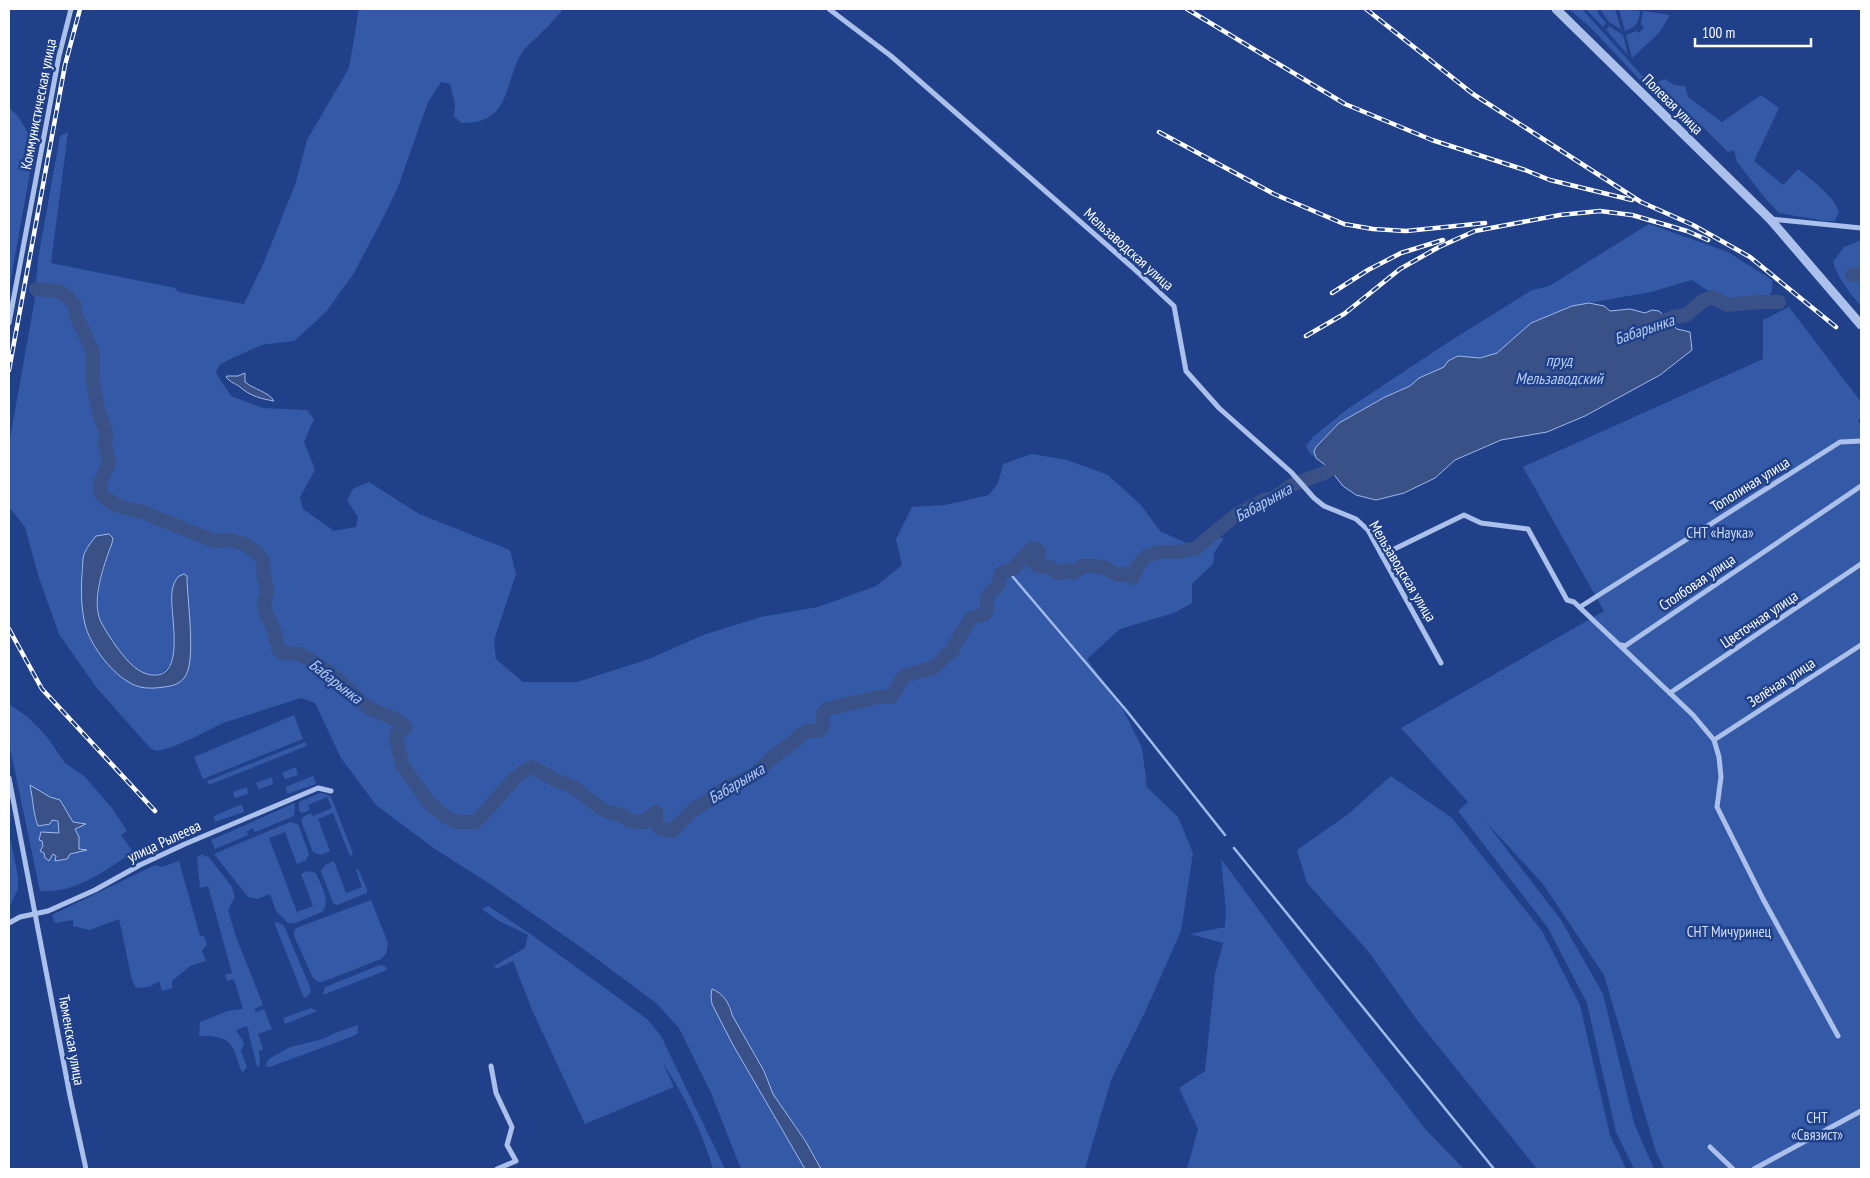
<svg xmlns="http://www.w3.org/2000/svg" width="1870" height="1178" viewBox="0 0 1870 1178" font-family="'PT Sans Narrow',sans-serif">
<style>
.green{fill:#3459a7;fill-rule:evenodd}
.water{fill:#395186;stroke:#9fbaec}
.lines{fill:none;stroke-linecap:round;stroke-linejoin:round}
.stream{stroke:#9fbaec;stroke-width:2.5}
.river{stroke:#395186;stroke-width:14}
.minor{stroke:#abc0eb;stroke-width:5}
.tertiary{stroke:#abc0eb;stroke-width:9}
.rail-casing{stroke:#fff;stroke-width:4.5}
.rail{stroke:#204189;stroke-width:2.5;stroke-dasharray:8;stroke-linecap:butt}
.labels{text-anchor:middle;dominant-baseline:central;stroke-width:5;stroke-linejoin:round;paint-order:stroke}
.street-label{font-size:15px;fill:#fff;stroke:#204189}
.park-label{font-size:15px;fill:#d0ddf8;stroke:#204189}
.water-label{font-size:16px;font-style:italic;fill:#b7cbf2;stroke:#204189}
</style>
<rect width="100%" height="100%" fill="#204189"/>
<g class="green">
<path d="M359,9H563C555,20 544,30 534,40C530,44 523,49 521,54C503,87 510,124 461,123L454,116L455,103L450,84L441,82L428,102L398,187L383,218L354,273L326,312L294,341L261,345L220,364L216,373L231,396L263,408L307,410L314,419L304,442L315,470L300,497L303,509L334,531L356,527L358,517L347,500L353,489L369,482L419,514L510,550L516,574L494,640L496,659L523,682H577L649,659L703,635L761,617L818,607L876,586L902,565L896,539L912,507L945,505L989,495L998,483L1003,464L1032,454L1067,460L1108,475L1141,505L1160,531L1188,544L1202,538H1224L1214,553L1213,564L1192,584V603L1174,613L1120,629L1087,659L1121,705L1142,748L1147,787L1178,817L1193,853L1181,931L1145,1012L1111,1080L1085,1169H821L806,1142L773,1094L764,1071L732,1015L731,1007L728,1003L733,1045L805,1169H741L711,1093L679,1028L656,1003L582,948L490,884L435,849L376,805L341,758L315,703L301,698L223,723L191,739L172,747L157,751L151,749L96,687L59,634L38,575L25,527L9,507V444L34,304L38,259L60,136L68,132L51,263L175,288L178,292L244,304L265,260L296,182L307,140L349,68ZM111,535C114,546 100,575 99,590C98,600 97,615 102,624C112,641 135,680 159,674C184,666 171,613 171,593L187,577L190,638L189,665L188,669L173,686L146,688L84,615L81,582L83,559L84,553L96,536Z"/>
<polygon points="1569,9 1582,9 1645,79 1640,80 1592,29"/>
<polygon points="1586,9 1597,9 1599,15 1606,23 1603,27"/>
<polygon points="1600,9 1615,9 1621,29 1609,22"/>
<path d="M1619,9L1640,11C1639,23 1636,27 1625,31Z"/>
<polygon points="1643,11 1670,15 1659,33 1632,58 1626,35 1636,31 1639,33 1644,27 1641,24"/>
<polygon points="1609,26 1623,35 1628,55 1606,30"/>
<path d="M1665,79L1674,85L1685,86L1688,97L1722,122L1761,95L1779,108L1754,161L1783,185L1798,169C1812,181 1833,194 1839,212L1835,221H1825L1779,213L1765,198L1737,162L1734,150L1728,152L1657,82Z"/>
<polygon points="9,108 18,116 35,145 11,278 9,278"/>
<polygon points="1649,224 1728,252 1772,280 1772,291 1767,298 1728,302 1713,294 1692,280 1651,292 1572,306 1531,323 1497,353 1480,358 1458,356 1448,361 1444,367 1419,378 1410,386 1385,397 1339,423 1324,438 1316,457 1310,454 1306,446 1313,437 1346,410 1447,343 1532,290 1549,286"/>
<path d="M1861,240V306C1849,292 1839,280 1833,262L1844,247Z"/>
<polygon points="1789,307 1861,402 1861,417 1858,421 1861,425 1861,1169 1664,1169 1656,1152 1604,975 1543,884 1485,821 1561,920 1603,994 1634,1123 1654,1169 1634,1169 1616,1132 1587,1003 1548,928 1458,811 1468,802 1401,728 1604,611 1523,467 1763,359 1763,320"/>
<path d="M9,704L28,717L47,737L65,763L84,776L112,808L127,831L121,835L133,852C105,871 74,894 40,891L9,743ZM30,786L50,797L60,800L73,822L85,824L75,829L79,838V849L86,850L70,854L55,860L56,856L43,846L41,832L59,833L58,821L34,817V803Z"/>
<polygon points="294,715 303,739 203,779 194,757"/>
<polygon points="305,742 307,746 209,785 207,781"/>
<polygon points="296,767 298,775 285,779 282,773"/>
<polygon points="312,776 314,777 316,784 287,794 286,787"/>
<polygon points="1391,776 1452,818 1542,931 1580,1005 1610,1135 1626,1169 1537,1169 1417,1020 1368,951 1307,883 1297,850 1347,815"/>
<polygon points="272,777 273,784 259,789 256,783"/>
<polygon points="247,787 248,794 235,798 233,792"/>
<path d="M320,793L326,794L331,797L353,853L352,855L350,856L333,813L318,819L330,851L321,855L313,852L302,823C301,816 306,815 311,813L313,816L332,808L327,797L308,805L310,810L302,813L299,811V802Z"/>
<polygon points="295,803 294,816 255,832 253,828 247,831 248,835 215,849 211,840"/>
<polygon points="240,805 242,805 244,812 215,822 214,816"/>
<path d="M290,822L298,824L309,854L306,860L297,864L285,832L269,838L297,912L313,906L301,874L309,871L316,873C320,884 332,902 322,912L295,923H288L276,911L270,894L257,899L248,897L214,854Z"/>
<polygon points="9,841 11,841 18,877 18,889 9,908"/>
<path d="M203,854L205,857L208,856L232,887L235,897L228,910L236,937L263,1005L254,1009L256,1012L264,1009L272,1029L258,1034L263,1049L259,1051L260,1065L257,1067L247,1026L236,1030L244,1043L241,1051L247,1067L242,1073C232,1044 233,1035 199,1036L200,1022L228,1011L243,1009L234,979L227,981L225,975L232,973L208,886L200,888L197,857Z"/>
<polygon points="1221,859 1321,994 1426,1130 1464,1169 1187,1169 1198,1129 1179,1088 1205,1071 1215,974 1223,943 1190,934 1225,927 1226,911"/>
<polygon points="179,861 200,936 204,936 207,945 202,950 206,961 190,966 172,981 172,988 162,991 159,981 149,987 136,988 132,980 119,919 90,930 73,926 73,920 55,923 52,915 155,865 162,867"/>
<polygon points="334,861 346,893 362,887 356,870 358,869 367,889 367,893 337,905 333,903 321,871 325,865"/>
<polygon points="371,900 388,943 386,954 381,959 322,982 317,981 313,978 294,936 294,932 296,928"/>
<path d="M488,906L529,933L616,996L648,1020L661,1036L725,1169H713C702,1131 685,1097 663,1063L674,1087L585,1124L532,1010L513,961L496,969L494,966L525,948L528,935L499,921L482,909Z"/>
<path d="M274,922L279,923L284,926L310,987C311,994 309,996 304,998Z"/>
<polygon points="380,965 385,966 387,970 323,995 325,987"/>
<polygon points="311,1008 317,1011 285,1024 283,1018"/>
<polygon points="358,1025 358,1033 353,1036 270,1067 265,1066 269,1059 290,1047 323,1039 335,1033"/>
</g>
<g class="water">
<polygon points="1589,303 1604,306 1610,311 1630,309 1645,313 1652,310 1659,311 1677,329 1690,332 1692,350 1660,375 1585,416 1547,432 1501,440 1455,460 1435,478 1404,493 1376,500 1356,495 1343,486 1328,467 1316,458 1314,451 1316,447 1339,423 1385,397 1410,386 1419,378 1444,367 1448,361 1458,356 1480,358 1497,353 1531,323 1572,306"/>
<path d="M245,373V382C253,389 269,392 274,401C262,399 250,396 240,387C235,383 231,383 226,377L227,376H238Z"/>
<path d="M109,534L113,538C112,546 108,552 106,560C100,578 92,606 102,624C106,631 111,639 116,646C124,657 134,670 147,674C189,685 169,612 172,593C172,587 175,580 179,576L184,574L187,576C187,599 196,657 186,675C181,684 173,686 164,687C151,689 138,689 127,681C110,671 89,643 85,624C81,608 81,590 82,574C83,567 82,558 85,552C88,546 92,541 96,536Z"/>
<path d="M30,785L50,797L60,800L73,822L86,824L75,829L79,837V849L87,850L70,854L67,859L55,861L56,856L53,854L49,861L45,858L44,853L40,851L43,846L42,841L39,840L41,832L59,833L58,821L52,820L50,824L38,826C33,813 33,799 30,785Z"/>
<path d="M712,989C723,993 730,1004 732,1015L764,1071L773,1094L806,1142L821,1169H805L733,1045L712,1004L711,996Z"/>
</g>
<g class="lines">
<g class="stream">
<polyline points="1007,570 1126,710 1225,835"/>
<polyline points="1234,848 1494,1169"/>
</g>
<g class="river">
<polyline points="1852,275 1861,274"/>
<path d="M36,289L58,291L69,298L75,306L76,316L93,352V383L99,413L106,433L105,444L109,463L100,483V492L105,498L118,506L142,512L214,541L231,540L244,544L256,552L263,560L264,579L267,589L264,605L266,614L273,627L279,651C286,656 293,651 301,655C319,663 334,676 348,689C355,696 362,704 371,709C382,715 397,717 405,727L402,731L397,733L396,737L402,765L430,804L446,817L458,822H475C492,808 512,774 532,767L555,780L573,787L600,808L611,813L622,815L630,821L644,822L656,812V823L659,828L672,831L694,809L705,803L729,786L754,775L773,757L796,740L799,736L807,731H819L823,725V713L827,709L878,697H891L904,676L935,667L946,655L952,652L954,646L971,618L985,614L987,609V597L998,585L1001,573L1014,568L1032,548L1037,549L1039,552L1035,564L1037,566L1050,567L1056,573H1061L1063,571L1066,570L1073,573L1083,566H1094L1102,567L1118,575L1126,574L1133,578L1136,568L1146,556L1161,552H1179L1196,548L1236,515L1264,500L1274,498L1292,485L1324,473L1347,461"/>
<polyline points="1649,327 1674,317 1686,315 1704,300 1712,297 1727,305 1761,302 1779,302"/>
</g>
<g class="minor">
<polyline points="829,9 891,56 1132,267 1174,306 1186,371 1219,408 1291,472 1314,498 1324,506 1356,519 1368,530 1441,663"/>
<polyline points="1771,219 1861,228"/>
<polyline points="9,323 59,56 71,9"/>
<polyline points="1382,555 1464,515 1481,523 1528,529 1567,600 1574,602 1693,715 1714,740 1719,757 1721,777 1717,807 1763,899 1838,1036"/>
<polyline points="1580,607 1840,442 1861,441"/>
<polyline points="1621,645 1625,646 1861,486"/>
<polyline points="1670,693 1861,564"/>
<polyline points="1714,740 1861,645"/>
<polyline points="9,778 70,1096 86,1169"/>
<polyline points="9,923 20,917 48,911 95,890 140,865 185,844 318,788 331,791"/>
<polyline points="491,1066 496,1093 512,1127 507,1145 516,1161 497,1169"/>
<polyline points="1710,1147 1733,1169"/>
<polyline points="1754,1169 1861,1111"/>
</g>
<polyline class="tertiary" points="1556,9 1770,219 1861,325"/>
<g class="rail-casing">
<g id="rail">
<polyline points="1187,9 1345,104 1432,140 1525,170 1550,180 1632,200"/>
<polyline points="1366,9 1473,94 1641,202 1693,225 1750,257 1836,327"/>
<polyline points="1159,132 1274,194 1344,224 1373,229 1406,231 1485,223"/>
<polyline points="1332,293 1368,270 1401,253 1443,240"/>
<polyline points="1306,336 1344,314 1400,269 1439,247 1475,231 1560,215 1600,211 1632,215 1687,231 1708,240"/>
<polyline points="9,370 65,65 80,9"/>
<polyline points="9,629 42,689 155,811"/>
</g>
</g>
<use href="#rail" class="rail"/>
</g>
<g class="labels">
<g class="street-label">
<text transform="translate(38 104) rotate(-79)">Коммунистическая улица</text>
<text transform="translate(1673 104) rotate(45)">Полевая улица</text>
<text transform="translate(1129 249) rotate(42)">Мельзаводская улица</text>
<text transform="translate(1750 484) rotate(-32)">Тополиная улица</text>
<text transform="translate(1403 571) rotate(59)">Мельзаводская улица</text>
<text transform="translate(1697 582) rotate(-34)">Столбовая улица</text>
<text transform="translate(1759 619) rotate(-34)">Цветочная улица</text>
<text transform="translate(1781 682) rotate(-33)">Зелёная улица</text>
<text transform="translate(164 841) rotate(-25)">улица Рылеева</text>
<text transform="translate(72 1040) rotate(80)">Тюменская улица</text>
</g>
<g class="park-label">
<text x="1720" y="532">СНТ «Наука»</text>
<text x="1729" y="931">СНТ Мичуринец</text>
<text x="1817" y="1117">СНТ<tspan x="1817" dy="17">«Связист»</tspan></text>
</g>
<g class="water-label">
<text transform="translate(1644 329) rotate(-19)">Бабарынка</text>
<text x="1559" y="360">пруд<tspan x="1559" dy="18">Мельзаводский</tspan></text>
<text transform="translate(1263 502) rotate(-29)">Бабарынка</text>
<text transform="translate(336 681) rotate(38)">Бабарынка</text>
<text transform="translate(736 783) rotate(-31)">Бабарынка</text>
</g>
</g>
<rect width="1870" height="1178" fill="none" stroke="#ffffff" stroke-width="20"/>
<path d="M1695 38v8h116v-8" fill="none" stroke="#ffffff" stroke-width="2.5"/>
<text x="1702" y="38" font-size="15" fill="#ffffff" stroke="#204189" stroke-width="4" paint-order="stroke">100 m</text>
</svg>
